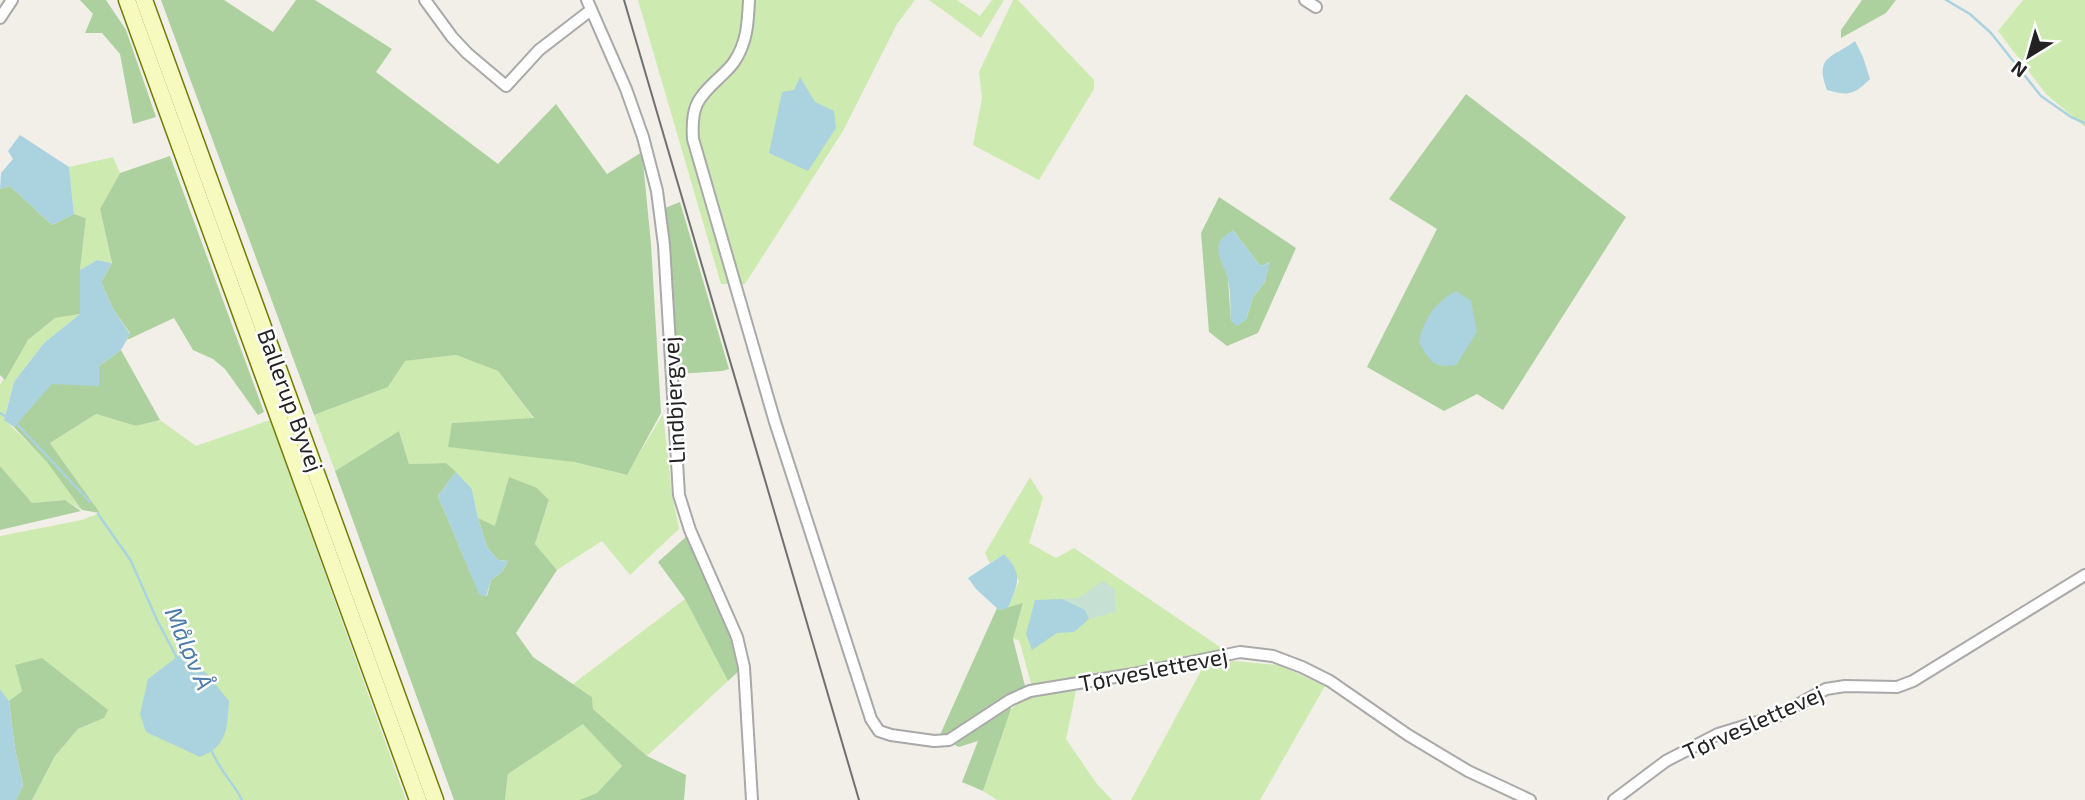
<svg xmlns="http://www.w3.org/2000/svg" width="2085" height="800" viewBox="0 0 2085 800" font-family="'Exo 2',sans-serif">
<style>
.grass{fill:#cdebb0}
.forest{fill:#add19e;fill-rule:evenodd}
.wetland{fill:#c6e0d4}
.water{fill:#aad3df}
.lines{fill:none;stroke-linecap:round;stroke-linejoin:round}
.stream{stroke:#aad3df;stroke-width:2.5}
.minor-casing{stroke:#a9a9a9;stroke-width:14}
.secondary-casing{stroke:#707d05;stroke-width:19}
.minor{stroke:#fff;stroke-width:10}
.secondary{stroke:#f7fabf;stroke-width:16}
.tram{stroke:#707070;stroke-width:2}
.labels{text-anchor:middle;dominant-baseline:central;stroke-width:5;stroke-linejoin:round;paint-order:stroke}
.street-label{font-size:23px;fill:#222;stroke:#fff}
.water-label{font-size:24px;font-style:italic;fill:#4a7aab;stroke:#fff}
</style>
<rect width="100%" height="100%" fill="#f2efe9"/>
<g class="grass">
<polygon points="638,0 915,0 897,24 843,131 745,284 721,284"/>
<polygon points="929,0 957,0 980,16 992,0 1004,0 981,38"/>
<polygon points="1013,0 1018,0 1094,80 1094,89 1039,180 973,145 982,98 979,72"/>
<polygon points="2023,0 2085,0 2085,127 2046,94 1998,31"/>
<polygon points="113,157 120,173 100,209 112,263 97,260 80,270 86,218 74,214 69,167"/>
<polygon points="80,314 44,343 14,382 4,419 47,461 82,510 65,500 32,503 0,466 0,385 28,340 55,318"/>
<polygon points="456,355 498,371 534,419 453,423 574,462 626,475 663,414 672,494 679,529 630,575 602,541 557,570 535,544 549,501 495,527 478,518 472,489 446,463 409,464 399,431 335,471 314,415 388,387 404,361"/>
<polygon points="96,414 136,426 160,420 196,446 270,420 406,800 32,800 55,756 78,729 104,718 22,691 9,701 0,689 0,536 82,520 100,513 50,443"/>
<polygon points="1030,477 1043,498 1029,543 1056,558 1074,548 1229,653 1032,687 1019,640 1013,639 1023,604 1008,608 1019,581 1004,554 990,563 985,553"/>
<polygon points="685,599 728,681 647,756 593,709 592,697 573,684"/>
<polygon points="1233,661 1279,665 1325,686 1260,800 1131,800 1202,669"/>
<polygon points="1076,691 1066,739 1097,784 1112,800 997,800 983,791 1011,709 1031,693"/>
<polygon points="583,723 622,766 597,793 579,800 505,800 508,774"/>
</g>
<g class="forest">
<polygon points="80,0 106,0 126,30 156,117 133,124 120,54 102,33 85,33 93,14"/>
<polygon points="161,0 224,0 273,32 296,0 315,0 392,49 376,72 498,164 556,104 607,174 642,152 651,244 661,413 627,475 574,462 448,447 452,423 534,418 498,371 456,355 405,361 388,387 314,415"/>
<polygon points="1862,0 1896,0 1886,13 1841,38 1841,30"/>
<polygon points="1466,94 1626,217 1503,410 1477,394 1444,411 1367,367 1437,229 1389,199"/>
<polygon points="170,156 264,412 258,415 225,369 213,359 193,350 174,318 127,340 130,333 113,309 101,282 112,263 100,209 120,173"/>
<polygon points="10,186 52,225 74,214 86,218 80,270 80,314 55,318 28,340 5,380 0,375 0,189"/>
<path d="M1219,197L1296,248L1258,333L1227,346L1209,332L1201,233ZM1233,230L1258,263L1262,266L1269,262L1265,282L1253,297L1246,320L1231,321L1228,280Z"/>
<polygon points="680,202 729,369 722,371 678,374 668,229 665,208"/>
<polygon points="121,350 160,420 136,426 96,414 50,443 100,513 82,510 47,462 14,427 52,383 99,366"/>
<polygon points="399,431 409,464 446,463 456,472 438,496 479,593 487,596 491,580 502,572 508,561 498,560 487,547 478,518 495,526 509,477 537,488 549,500 535,544 557,570 516,633 533,657 592,697 593,709 647,756 686,775 684,800 579,800 597,793 622,766 583,724 508,774 505,800 454,800 335,471"/>
<polygon points="0,466 32,503 65,500 81,511 0,530"/>
<polygon points="688,535 735,639 741,669 728,681 685,599 658,562"/>
<polygon points="1023,603 1013,639 1026,690 1008,698 1011,709 983,791 962,782 978,741 959,747 939,737 997,608 999,610"/>
<polygon points="42,658 108,710 104,718 78,729 55,756 32,800 16,800 23,785 15,749 9,701 22,691 15,665"/>
</g>
<polygon class="wetland" points="1103,581 1115,589 1116,612 1089,619 1085,610 1062,599 1079,598"/>
<g class="water">
<path d="M1855,41L1863,57L1870,79C1854,95 1849,96 1827,90C1814,55 1833,58 1855,41Z"/>
<polygon points="800,77 815,102 834,111 836,128 808,171 769,153 782,92 794,90"/>
<polygon points="20,135 69,167 74,214 52,225 10,186 0,189 1,173 13,159 8,151"/>
<path d="M1233,230L1258,263L1262,266L1270,262L1265,282L1253,297L1246,320L1237,326L1231,321C1230,308 1231,293 1228,280C1223,259 1206,246 1233,230Z"/>
<polygon points="97,260 112,263 101,282 113,309 130,334 121,350 99,366 99,386 52,384 14,427 4,420 14,382 44,343 80,314 80,270"/>
<path d="M1456,291L1471,301L1477,332L1456,365C1433,368 1431,362 1419,343C1423,320 1435,302 1456,291Z"/>
<polygon points="456,472 472,489 478,518 487,547 498,560 508,561 502,572 491,580 486,597 479,594 438,496"/>
<path d="M1004,554C1024,575 1018,583 1008,608L999,610L976,589L968,578Z"/>
<polygon points="1062,599 1085,610 1089,619 1074,632 1057,633 1032,650 1026,634 1035,600"/>
<path d="M182,653L207,674L229,701C227,728 228,746 200,757L146,732L140,714L148,679Z"/>
<polygon points="0,689 9,701 15,749 23,785 16,800 0,800"/>
</g>
<g class="lines">
<g class="stream">
<polyline points="1946,0 1970,14 1991,33 2041,96 2071,117 2085,123"/>
<polyline points="0,413 8,418"/>
<polyline points="16,423 90,502"/>
<polyline points="98,514 131,561 157,620 177,658"/>
<path d="M211,749C218,769 233,782 242,800"/>
</g>
<g class="minor-casing">
<g id="minor">
<polyline points="425,0 452,37 467,53 506,86 539,50 591,10"/>
<polyline points="587,0 626,89 643,137 657,191 664,245 679,495 690,530 737,637 744,667 752,800"/>
<path d="M749,0C748,23 747,43 734,62C730,68 724,73 719,78C696,99 691,108 693,139L775,422L871,719L879,731L891,735L934,741L949,740L1010,700L1030,691L1133,674L1240,652L1273,656L1302,667L1330,681L1408,735L1468,771L1530,800"/>
<polyline points="1305,0 1316,7"/>
<polyline points="0,18 12,0"/>
<polyline points="1614,800 1666,761 1718,734 1777,716 1826,689 1845,686 1897,687 1913,681 2085,575"/>
</g>
</g>
<g class="secondary-casing">
<g id="secondary">
<polyline points="127,0 418,800"/>
<polyline points="144,0 435,800"/>
</g>
</g>
<use href="#minor" class="minor"/>
<use href="#secondary" class="secondary"/>
<polyline class="tram" points="624,0 859,800"/>
</g>
<g class="labels">
<g class="street-label">
<text transform="translate(291 400) rotate(70)">Ballerup Byvej</text>
<text transform="translate(673 400) rotate(-93)">Lindbjergvej</text>
<text transform="translate(1153 669) rotate(-11)">Tørveslettevej</text>
<text transform="translate(1753 722) rotate(-24)">Tørveslettevej</text>
</g>
<g class="water-label">
<text transform="translate(190 648) rotate(67)">Måløv Å</text>
</g>
</g>
<g transform="translate(2029 56) rotate(217)" stroke="#ffffff" stroke-width="5" paint-order="stroke">
<path d="M0-5L12 26L0 18L-12 26Z" fill="#222222"/>
<text y="-10" font-size="19" font-weight="bold" text-anchor="middle" fill="#222222">N</text>
</g>
</svg>
